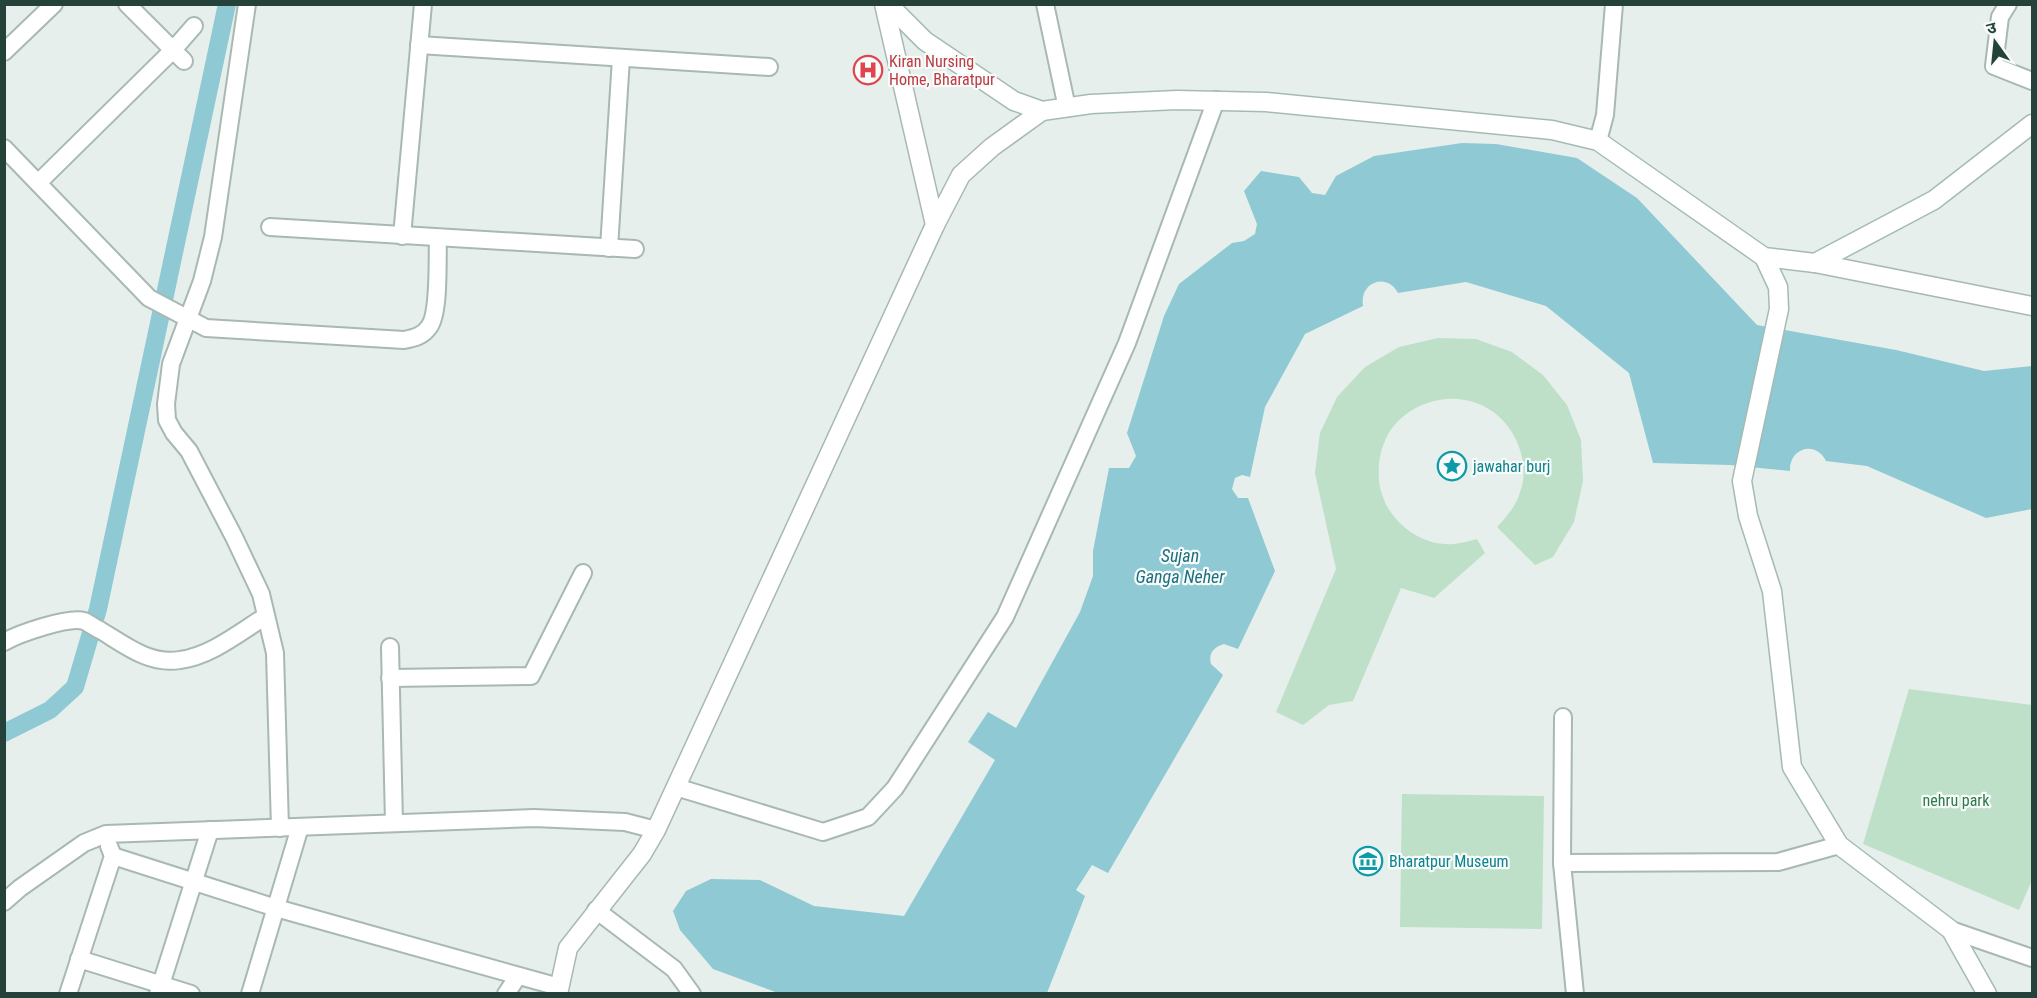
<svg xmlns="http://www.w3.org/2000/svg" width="2037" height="998" viewBox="0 0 2037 998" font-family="'Roboto Condensed','Noto Sans Devanagari',sans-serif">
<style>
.green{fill:#bfe0c8}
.water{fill:#8ec9d4}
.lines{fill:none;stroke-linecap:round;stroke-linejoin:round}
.canal{stroke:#8ec9d4;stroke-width:18}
.minor-casing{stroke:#a8b8b2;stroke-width:20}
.tertiary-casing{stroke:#a8b8b2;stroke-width:21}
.secondary-casing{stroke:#a4bbb3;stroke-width:21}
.minor{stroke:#fff;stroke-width:16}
.tertiary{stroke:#fff;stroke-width:18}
.secondary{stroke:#fff;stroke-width:18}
.labels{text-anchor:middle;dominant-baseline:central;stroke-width:4.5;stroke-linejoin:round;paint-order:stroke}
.health-label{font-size:16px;fill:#be3a42;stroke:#f7fbf9;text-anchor:start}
.culture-label{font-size:16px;fill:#0d838f;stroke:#f7fbf9;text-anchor:start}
.park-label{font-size:16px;fill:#2d7a4b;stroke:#f7fbf9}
.water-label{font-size:18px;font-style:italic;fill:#1c6f80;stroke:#f7fbf9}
</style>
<rect width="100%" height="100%" fill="#e6efeb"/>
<g class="green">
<path d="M1438,338L1476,339L1512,352L1543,375L1567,405L1581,440L1583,481L1574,522L1553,557L1535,565L1497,527C1508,515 1517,505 1521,489C1525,478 1524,464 1521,453C1506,400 1448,383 1405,415C1385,430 1377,455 1379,480C1382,516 1417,547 1454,544C1462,543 1469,541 1477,539L1485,553L1434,598L1401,588L1353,701L1329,705L1303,725L1276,712L1336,569L1315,473L1320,433L1337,397L1365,367L1399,347Z"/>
<polygon points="1909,689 2032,705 2032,880 2019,910 1863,844"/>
<polygon points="1402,794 1544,796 1542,929 1400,927"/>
</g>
<path class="water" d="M1462,143L1496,144L1577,158L1637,198L1757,325L1896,350L1984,371L2032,366V509L1986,518L1867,466L1826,461C1816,440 1789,448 1790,471L1730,465L1653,463L1629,373L1546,306L1466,282L1398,293C1387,272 1359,282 1363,306L1305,334L1265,407L1250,477L1242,475L1235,478L1232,489L1238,498H1248L1275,571L1238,649L1224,644C1214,647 1208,653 1211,664L1223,675L1108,873L1092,865L1076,890L1085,896L1047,993H778L713,969L680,930L673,911L686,891L711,879L760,880L814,906L904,916L995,760L968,742L988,712L1016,728L1080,612L1093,576V551L1109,468H1129L1136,456L1127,433L1164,316L1179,284L1232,243L1244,241L1255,234L1257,224L1244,191L1261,171L1299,177L1312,193L1325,195L1336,176L1374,156Z"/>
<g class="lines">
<polyline class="canal" points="4,733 50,710 75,687 98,609 227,4"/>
<g class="minor-casing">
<g id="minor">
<polyline points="127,4 184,61"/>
<polyline points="247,4 213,237 202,281 171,364 166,404 167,420 174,433 189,451 234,537 261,594 275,653 280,828"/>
<polyline points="1045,4 1067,108"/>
<polyline points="2008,4 2000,17 1994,66 2032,81"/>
<polyline points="419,45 769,67"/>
<polyline points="4,52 54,4"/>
<polyline points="1598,141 1605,115 1614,4"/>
<path d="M4,148L149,298L206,328L404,340C414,338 423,336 429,327C440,313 437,258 438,238"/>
<polyline points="38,183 173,50 194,26"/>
<polyline points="270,227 635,249"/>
<polyline points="402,236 423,4"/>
<polyline points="609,248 621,58"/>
<path d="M4,642C18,634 69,616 84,621C89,623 95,628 100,630C125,645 149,665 180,660C211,656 240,632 266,616"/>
<polyline points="390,647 394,823"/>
<polyline points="390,678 531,676 583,573"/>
<polyline points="1563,717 1562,863 1575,994"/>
<polyline points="676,787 823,832 868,817 895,788 1005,617 1127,343 1216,100"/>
<polyline points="113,856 276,908 559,987"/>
<polyline points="1562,863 1778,862 1839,845"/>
<polyline points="4,902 20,888 84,843 106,834 534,818 625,822 656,830"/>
<polyline points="596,910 674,969 692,994"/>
<polyline points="1951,930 2032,958"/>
<polyline points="79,959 191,994"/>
<polyline points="68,994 113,856 109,846"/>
<polyline points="158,994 210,830"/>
<polyline points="250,994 300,827"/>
<polyline points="506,994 518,976"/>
</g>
</g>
<g class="tertiary-casing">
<g id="tertiary">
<polyline points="935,225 961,175 992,147 1042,111"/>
<polyline points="1815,263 2032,306"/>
<polyline points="558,994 568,948 642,854 656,830 935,225 884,4"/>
</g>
</g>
<g class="secondary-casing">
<g id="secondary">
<polyline points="888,4 925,41 1014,101 1042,111 1091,104 1177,100 1266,102 1552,130 1598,141 1764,257 1815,263 1934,200 2032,124"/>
<polyline points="1764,257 1778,287 1779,309 1742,481 1748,516 1772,591 1792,767 1839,845 1951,930 1987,994"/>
</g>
</g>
<use href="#minor" class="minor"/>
<use href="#tertiary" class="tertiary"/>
<use href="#secondary" class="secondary"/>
</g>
<defs>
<g id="hospital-ring" transform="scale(1.5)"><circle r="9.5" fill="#f7fbf9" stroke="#e0444e" stroke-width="1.5"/><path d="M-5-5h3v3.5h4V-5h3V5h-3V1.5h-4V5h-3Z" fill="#e0444e"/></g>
<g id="sight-ring" transform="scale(1.5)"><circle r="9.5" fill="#f7fbf9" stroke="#0f9aa8" stroke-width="1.5"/><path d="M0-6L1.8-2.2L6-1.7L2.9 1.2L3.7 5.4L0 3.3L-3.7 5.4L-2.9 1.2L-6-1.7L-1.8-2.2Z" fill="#0f9aa8"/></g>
<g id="museum-ring" transform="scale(1.5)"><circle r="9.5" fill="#f7fbf9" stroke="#0f9aa8" stroke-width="1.5"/><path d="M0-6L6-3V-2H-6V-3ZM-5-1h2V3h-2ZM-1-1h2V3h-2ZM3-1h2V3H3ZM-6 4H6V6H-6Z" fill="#0f9aa8"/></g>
</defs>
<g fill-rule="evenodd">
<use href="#hospital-ring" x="868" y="70"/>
<use href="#sight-ring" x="1452" y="466"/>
<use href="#museum-ring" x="1368" y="861"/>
</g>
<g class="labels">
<g class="health-label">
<text x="889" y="61">Kiran Nursing<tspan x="889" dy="18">Home, Bharatpur</tspan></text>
</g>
<g class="culture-label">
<text x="1473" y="466">jawahar burj</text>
<text x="1389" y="861">Bharatpur Museum</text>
</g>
<g class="park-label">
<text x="1956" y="800">nehru park</text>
</g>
<g class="water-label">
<text x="1180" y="555">Sujan<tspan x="1180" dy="21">Ganga Neher</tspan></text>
</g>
</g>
<rect width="2037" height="998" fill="none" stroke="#24423a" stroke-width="12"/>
<g transform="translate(1995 42) rotate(345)" stroke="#f7fbf9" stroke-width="4.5" paint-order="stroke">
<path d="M0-4.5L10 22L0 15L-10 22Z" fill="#24423a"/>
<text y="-9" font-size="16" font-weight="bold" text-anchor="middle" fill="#24423a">उ</text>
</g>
</svg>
